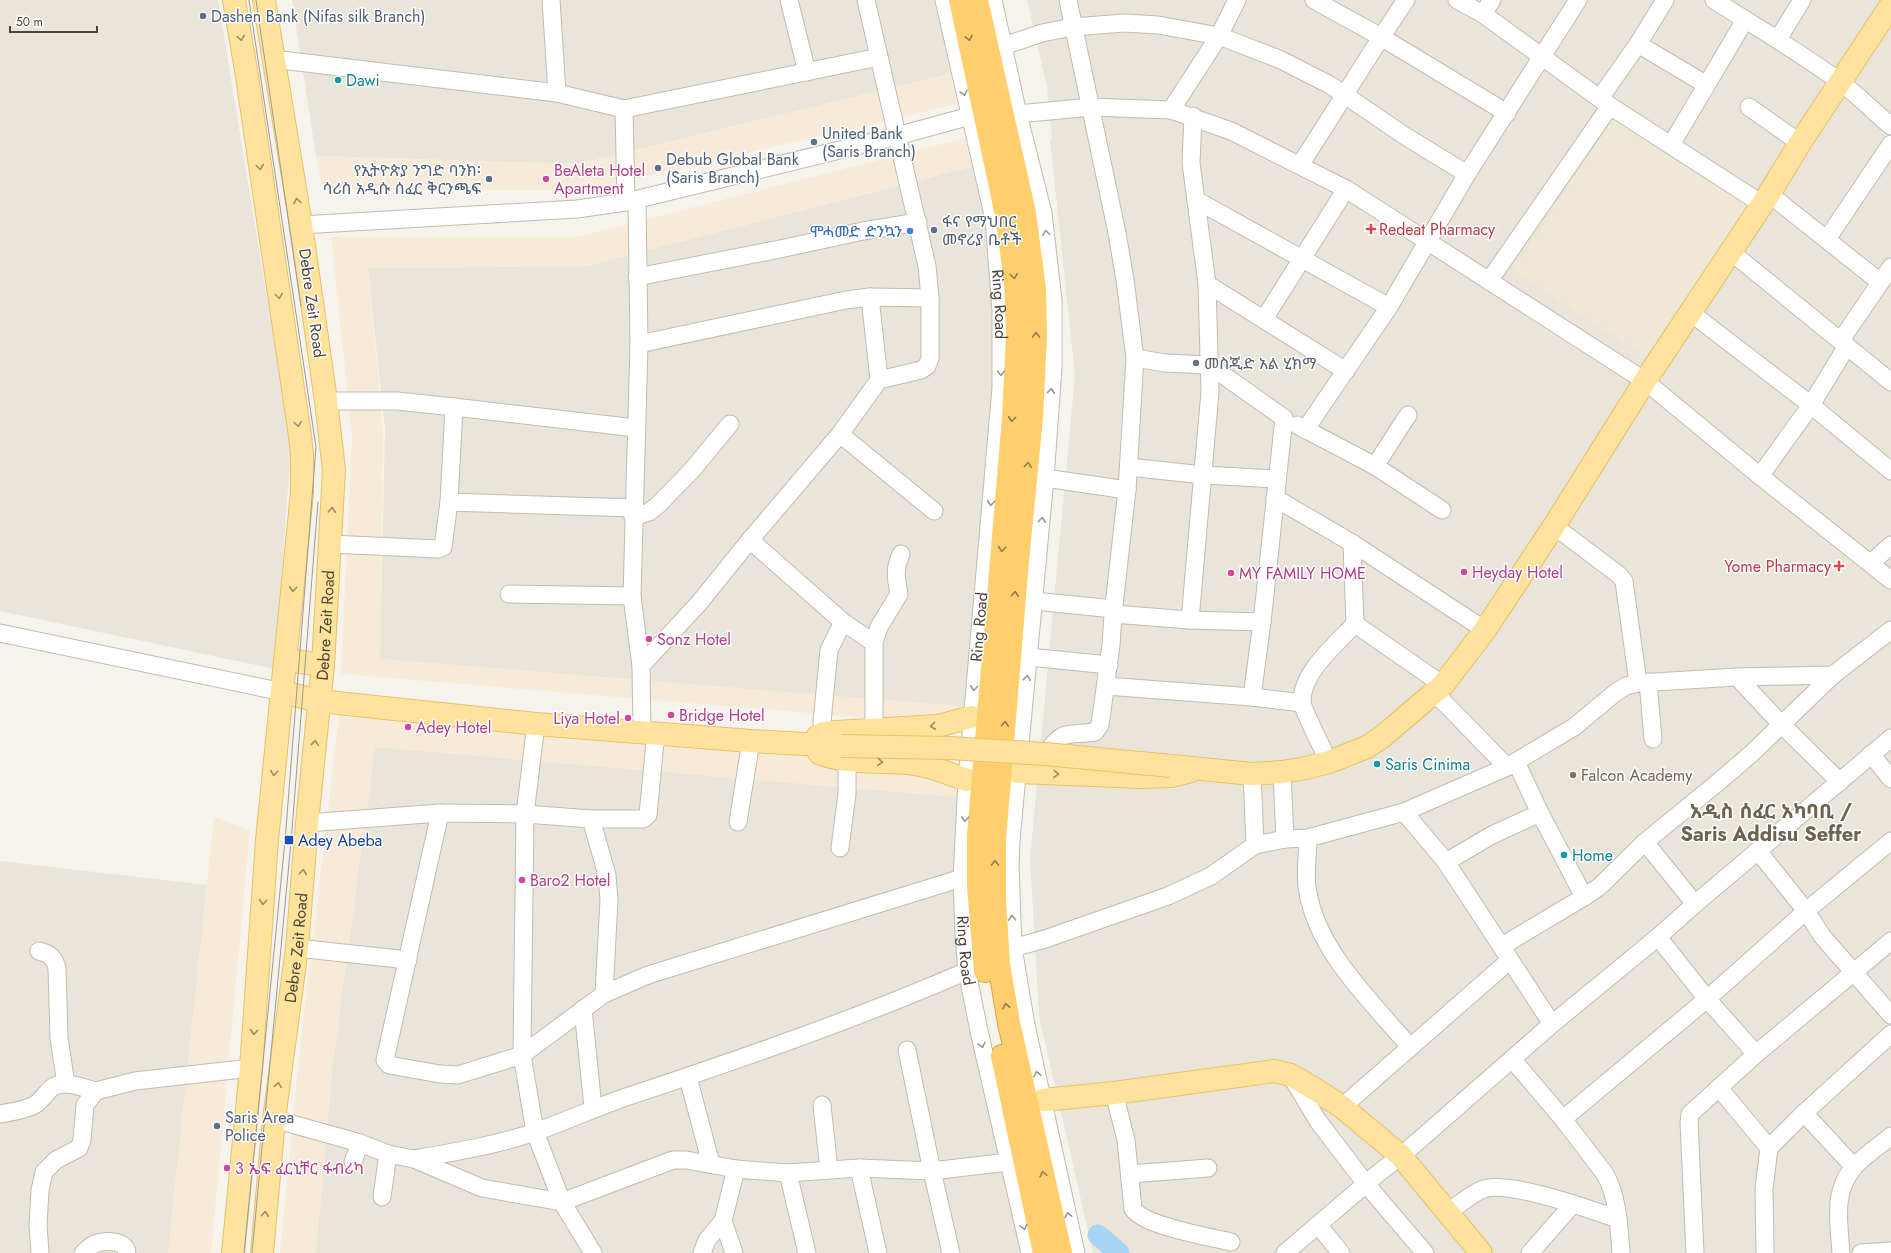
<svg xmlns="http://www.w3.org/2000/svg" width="1891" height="1253" viewBox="0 0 1891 1253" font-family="Jost,'Noto Sans Ethiopic',sans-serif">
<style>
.residential{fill:#eae5da}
.commercial{fill:#f7ead8}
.education{fill:#efe8d6}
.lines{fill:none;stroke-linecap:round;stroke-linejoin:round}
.river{stroke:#a9d4f2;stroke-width:21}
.minor-casing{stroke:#c2bbae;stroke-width:19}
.major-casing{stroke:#e6c16a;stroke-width:24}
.highway-casing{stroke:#e0a43c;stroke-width:24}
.minor{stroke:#fff;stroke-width:17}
.major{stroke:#ffe39c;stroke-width:22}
.highway{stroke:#ffcf6e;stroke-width:22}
.tram{stroke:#9a9a9a;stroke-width:1}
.major-bridge-casing{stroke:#e6c16a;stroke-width:24;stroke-linecap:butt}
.major-bridge{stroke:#ffe39c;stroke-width:22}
.oneway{stroke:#9c8c66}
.oneway2{stroke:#937c4e}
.oneway3{stroke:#9c9892}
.service-dot{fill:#5c6f8a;stroke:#fff;stroke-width:1.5}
.culture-dot{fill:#0f9aa8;stroke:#fff;stroke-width:1.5}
.hotel-dot{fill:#d1479c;stroke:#fff;stroke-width:1.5}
.health-dot{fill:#e0444e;stroke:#fff;stroke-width:1.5}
.shop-dot{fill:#3f7fe0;stroke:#fff;stroke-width:1.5}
.worship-dot{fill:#6b7280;stroke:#fff;stroke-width:1.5}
.education-dot{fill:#8d6e63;stroke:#fff;stroke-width:1.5}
.transit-dot{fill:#1a4fb4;stroke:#fff;stroke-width:1.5}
.labels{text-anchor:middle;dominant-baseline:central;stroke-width:3;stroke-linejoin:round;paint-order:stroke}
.service-label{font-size:16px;fill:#4e5e75;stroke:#fff;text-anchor:start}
.culture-label{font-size:16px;fill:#0d838f;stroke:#fff;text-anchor:start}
.hotel-label{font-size:16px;fill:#b23c85;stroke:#fff;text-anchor:start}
.health-label{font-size:16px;fill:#be3a42;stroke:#fff;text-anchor:start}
.shop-label{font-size:16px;fill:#366cbe;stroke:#fff;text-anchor:end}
.street-label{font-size:16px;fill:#4b4439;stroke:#fff}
.worship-label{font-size:16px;fill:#5b616d;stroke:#fff;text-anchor:start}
.education-label{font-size:16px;fill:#785e54;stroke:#fff;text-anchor:start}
.transit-label{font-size:16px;fill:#164399;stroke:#fff;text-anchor:start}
.district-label{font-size:20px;font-weight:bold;fill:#6e6250;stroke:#fff}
</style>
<rect width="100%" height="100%" fill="#f6f3ec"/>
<g class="residential">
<polygon points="0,0 218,0 291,445 275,669 0,611"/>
<polygon points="292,0 934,0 953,73 578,164 316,156"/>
<polygon points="1027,0 1891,0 1891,1253 1093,1253 1039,1016 1030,859 1075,375 1050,139 1052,139 1047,87"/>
<polygon points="978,165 1002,312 981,708 380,659 385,430 368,268 586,266"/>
<polygon points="375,747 968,798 963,970 1024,1253 316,1253 332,1069"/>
<polygon points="0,861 207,885 168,1253 0,1253"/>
</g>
<g class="commercial">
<polygon points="953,73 958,104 585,190 323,190 316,156 578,164"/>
<polygon points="970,137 978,165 587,266 368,268 383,432 380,659 981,708 977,727 341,674 352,434 331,237 576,237"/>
<polygon points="339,716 970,770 968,798 375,747 332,1069 316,1253 280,1253 299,1058"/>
<polygon points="214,817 250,830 211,1253 168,1253"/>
</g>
<polygon class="education" points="1613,118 1751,207 1651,360 1513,271"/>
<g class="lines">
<polyline class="river" points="1098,1235 1119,1253"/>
<g class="minor-casing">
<g id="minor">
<polyline points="551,0 557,93"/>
<polyline points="789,0 807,72"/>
<path id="s1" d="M944,0L994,219L1001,310V388L967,780L962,878L964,934L967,971L979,1031L1030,1253"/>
<polyline points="993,0 1018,114 1043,213 1053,300 1053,368 1045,478 1011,840 1010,865 1013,948 1026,1025 1076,1253"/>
<polyline points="1314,0 1381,37 1507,113"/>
<polyline points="1457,0 1483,14 1610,106 1762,204"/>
<path d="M1714,0C1756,27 1800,52 1840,82C1858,95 1874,112 1891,126"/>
<polyline points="1483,14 1492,0"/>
<polyline points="1778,39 1802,0"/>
<polyline points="1638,44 1705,84"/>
<polyline points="1003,46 1042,33 1073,27 1124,23 1158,25 1219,36 1279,59 1330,85 1405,136 1467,174"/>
<polyline points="273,59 557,93 624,109 879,57"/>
<polyline points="1600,98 1638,44 1665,0"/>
<polyline points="1749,107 1800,143"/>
<polyline points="624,109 626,202"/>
<polyline points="1171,110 1219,36 1237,0"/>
<polyline points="1018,114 1091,107 1171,110 1231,131 1346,189 1645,381 1760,476 1891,580"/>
<polyline points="1671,145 1745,20"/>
<path d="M1300,165C1336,110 1369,54 1406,0"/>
<polyline points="1769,194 1880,282"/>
<polyline points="637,200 639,344 632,596 641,666"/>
<polyline points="1196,200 1389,307"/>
<polyline points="301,225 577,209 626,202 897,136 970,116"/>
<polyline points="1827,239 1891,144"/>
<polyline points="1731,252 1891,382"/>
<polyline points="637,277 780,249 863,231 918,222"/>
<polyline points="1489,281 1610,106"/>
<polyline points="1207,284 1346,371"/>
<polyline points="870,297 879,380"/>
<polyline points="1691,313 1811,405 1891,471"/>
<polyline points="1264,319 1346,189"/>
<polyline points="1841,340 1891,267"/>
<polyline points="639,344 846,300 870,297 930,298"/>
<polyline points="326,401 397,401 454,407"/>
<polyline points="1297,425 1375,466 1442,510"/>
<polyline points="1305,430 1389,307 1467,174 1578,0"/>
<polyline points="840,434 934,511"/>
<polyline points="1375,466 1408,415"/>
<polyline points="1129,467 1203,475 1277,479"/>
<polyline points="1760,476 1811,405 1847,346"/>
<polyline points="1045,478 1127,490"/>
<polyline points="1275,498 1352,543 1485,630"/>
<polyline points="449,502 634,508"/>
<polyline points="633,517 649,512 658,505 692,470 730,424"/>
<polyline points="1554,526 1619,575 1624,581 1638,683"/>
<polyline points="750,540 843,622 874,643 874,730"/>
<polyline points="330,544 438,549 443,547 449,502 454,407 636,428"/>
<polyline points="1871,563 1891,545"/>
<polyline points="509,594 632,596"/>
<polyline points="1034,601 1114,609"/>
<polyline points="1113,614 1190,620 1262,622 1284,418 1209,365 1165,363 1135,358"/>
<polyline points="1190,620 1210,392 1207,284 1191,163 1193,116"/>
<polyline points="1355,624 1443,685"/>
<polyline points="0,633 283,692"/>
<path d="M874,643L879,627L899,594C896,578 894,569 901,554"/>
<polyline points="1029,657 1109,665"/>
<polyline points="1737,677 1833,675 1891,630"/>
<polyline points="1648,682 1653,739"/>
<polyline points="1106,686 1252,697 1262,622"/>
<polyline points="1435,693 1507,767"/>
<polyline points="1252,697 1302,703"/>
<polyline points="536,724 525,814 522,1055 535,1132 562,1202 593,1253"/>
<polyline points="642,731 641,666 699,603 750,540 840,434 879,380 921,370 927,366 930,358 930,298 927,266 866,0"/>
<polyline points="823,733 822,722 829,650 843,622"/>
<path d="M1046,754C1063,728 1067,736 1095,732L1100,725L1111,645L1113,614L1127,490L1135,358L1125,280L1117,233L1068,0"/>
<polyline points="1871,754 1891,779"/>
<path d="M1329,762C1324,751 1303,711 1302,702C1301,673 1336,644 1355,624L1352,543"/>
<polyline points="1516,762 1540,813 1584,897 1599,887 1645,842 1716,784 1751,754 1833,675"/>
<polyline points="1282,772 1285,839"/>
<polyline points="1252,774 1255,845"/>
<polyline points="1404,812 1507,767 1574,727 1615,693 1626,686 1638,683 1737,677 1781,724 1840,782"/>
<polyline points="440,813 385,1060 389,1065 440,1074 458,1075 522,1055 604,994 648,975 962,878"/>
<polyline points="591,819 643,819 648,815 656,732"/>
<polyline points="738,822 751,741"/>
<polyline points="307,823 440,813 525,814 591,819 607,875 609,900 604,994"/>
<path d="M1308,838C1308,855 1304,875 1308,893C1319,953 1372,1002 1410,1047"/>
<polyline points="1645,842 1695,904"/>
<polyline points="840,848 847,794 847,760"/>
<polyline points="1758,851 1806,911 1822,936 1891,1015"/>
<polyline points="1446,862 1492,835 1540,813"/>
<polyline points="1658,937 1707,999 1756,1054"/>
<polyline points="1502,946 1584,897"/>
<polyline points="297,948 408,960"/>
<polyline points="1013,948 1045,939 1168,896 1211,876 1255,845 1285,839 1308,838 1404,812 1446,862 1552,1024"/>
<path d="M39,951C50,954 54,957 57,968L59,1038L66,1084"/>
<polyline points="583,1009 593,1108"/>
<polyline points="907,1050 932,1171 1008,1162"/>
<polyline points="1512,1059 1563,1119 1707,999 1806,911 1891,841"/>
<polyline points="1291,1076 1318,1121 1366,1184 1425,1253"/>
<polyline points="688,1077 711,1164"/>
<polyline points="1719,1088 1769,1148"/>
<path d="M1114,1093L1126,1140L1133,1209C1144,1226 1210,1237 1231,1242"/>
<polyline points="822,1105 829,1170"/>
<polyline points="1342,1107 1510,960"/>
<polyline points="1804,1113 1854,1167"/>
<path d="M0,1114C11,1112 27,1110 36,1104C47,1096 49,1083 66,1084C75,1084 87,1089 96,1091"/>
<polyline points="274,1119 360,1143 388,1154 414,1159 482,1188 562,1202 673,1160 686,1160 736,1169 788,1173 859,1168 932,1171 951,1253"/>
<path d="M1563,1119L1605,1174C1618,1197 1619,1227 1621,1253"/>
<path d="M414,1159C455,1152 497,1145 535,1132C566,1121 595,1108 626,1097C741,1059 856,1019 967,971"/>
<polyline points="353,1162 360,1143"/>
<polyline points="859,1168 878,1253"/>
<polyline points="788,1173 807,1253"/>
<polyline points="1130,1174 1208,1168"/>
<polyline points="382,1197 388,1154"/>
<path d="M1448,1212C1458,1206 1473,1192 1484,1189C1509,1180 1591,1210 1618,1219"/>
<polyline points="723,1221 736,1169"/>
<polyline points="1318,1225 1341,1253"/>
<polyline points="40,1253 38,1225 40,1190 44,1172 56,1160 79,1148 82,1140 85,1105 96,1091 135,1081 251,1068"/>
<path d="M83,1253C86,1251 88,1248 91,1246C99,1240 126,1238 127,1253"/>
<polyline points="702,1253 707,1240 723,1221 734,1253"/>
<polyline points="1285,1253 1381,1171 1401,1156 1552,1024 1658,937 1695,904 1891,738"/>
<polyline points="1530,1253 1573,1204"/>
<polyline points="1695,1253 1689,1122 1690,1114 1756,1054 1891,941"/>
<polyline points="1765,1253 1764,1189 1769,1148 1804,1113 1891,1034"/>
<path d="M1841,1253C1839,1223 1832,1190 1855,1166C1865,1155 1879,1146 1891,1136"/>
<polyline points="1861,1253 1891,1251"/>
</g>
</g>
<g class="major-casing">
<g id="major">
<polyline points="286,660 323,665"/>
<polyline points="283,692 319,701 536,724 751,741 841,746"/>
<polyline points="818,736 823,733 836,732 938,726 971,717"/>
<path d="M819,753C847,764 878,761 908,763C929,765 947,773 967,780"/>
<polyline points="1171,766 1252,774 1282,772 1306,768 1329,762 1367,747 1382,737 1443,685 1485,630 1554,526 1645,381 1769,194 1800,143 1891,5"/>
<polyline points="1018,772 1141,777 1171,776 1191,771"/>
<polyline points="1043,1100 1114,1093 1274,1071 1291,1075 1318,1091 1342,1107 1401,1156 1481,1253"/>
<polyline points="233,1253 251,1068 267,840 302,493 302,454 300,436 246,70 234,0"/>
<path id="s2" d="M262,1253L274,1119L297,948L307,823L323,665L334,470L326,401L301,225L264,0"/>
</g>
</g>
<g class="highway-casing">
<g id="highway">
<polyline points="960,0 1006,215 1015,281 1017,335 1013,418 978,835 978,886 985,971"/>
<polyline points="977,0 1025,213 1035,289 1036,336 1032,418 1018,560 995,840 995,900 999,964 1009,1023 1061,1253"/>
<polyline points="1002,1056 1044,1253"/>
</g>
</g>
<use href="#minor" class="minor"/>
<use href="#major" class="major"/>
<use href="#highway" class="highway"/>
<g class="tram">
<polyline points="256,0 301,306"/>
<polyline points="244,1253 285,841 316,447 249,0"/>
<polyline points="252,1253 291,842 318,502"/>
</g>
<g class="major-bridge-casing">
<polyline id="major-bridge" points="841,746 950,748 1046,754 1171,766"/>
</g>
<use href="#major-bridge" class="major-bridge"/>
</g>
<defs><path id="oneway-chevron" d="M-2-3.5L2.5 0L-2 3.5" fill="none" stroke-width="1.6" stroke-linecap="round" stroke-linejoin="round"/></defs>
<g class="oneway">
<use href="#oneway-chevron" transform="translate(241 38) rotate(81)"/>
<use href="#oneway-chevron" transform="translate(260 167) rotate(82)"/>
<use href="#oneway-chevron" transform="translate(297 201) rotate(-99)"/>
<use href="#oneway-chevron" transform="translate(279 296) rotate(82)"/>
<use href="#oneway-chevron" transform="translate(298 424) rotate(82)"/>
<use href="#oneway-chevron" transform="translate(332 510) rotate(-87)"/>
<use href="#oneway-chevron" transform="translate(293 589) rotate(95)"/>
<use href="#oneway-chevron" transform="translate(933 726) rotate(174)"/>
<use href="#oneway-chevron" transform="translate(315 743) rotate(-84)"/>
<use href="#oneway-chevron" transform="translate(880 762) rotate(3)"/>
<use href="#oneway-chevron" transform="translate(274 773) rotate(96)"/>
<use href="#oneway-chevron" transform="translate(1056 774) rotate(2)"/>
<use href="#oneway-chevron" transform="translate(303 872) rotate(-85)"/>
<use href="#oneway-chevron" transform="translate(263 902) rotate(94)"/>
<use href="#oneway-chevron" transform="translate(254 1032) rotate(94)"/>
<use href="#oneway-chevron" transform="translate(278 1085) rotate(-82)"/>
<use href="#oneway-chevron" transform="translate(265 1214) rotate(-85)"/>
</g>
<g class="oneway2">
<use href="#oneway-chevron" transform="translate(969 38) rotate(78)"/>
<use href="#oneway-chevron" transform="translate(1014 276) rotate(83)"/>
<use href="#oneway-chevron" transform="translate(1036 335) rotate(-90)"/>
<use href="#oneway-chevron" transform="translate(1012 419) rotate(94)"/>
<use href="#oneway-chevron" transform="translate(1028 465) rotate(-84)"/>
<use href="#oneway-chevron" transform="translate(1002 549) rotate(95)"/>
<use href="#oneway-chevron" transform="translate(1015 594) rotate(-85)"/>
<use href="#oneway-chevron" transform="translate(1005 724) rotate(-85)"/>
<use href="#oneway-chevron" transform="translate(995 863) rotate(-90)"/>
<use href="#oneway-chevron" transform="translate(1006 1006) rotate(-100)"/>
<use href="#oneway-chevron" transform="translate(1043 1174) rotate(-103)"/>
</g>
<g class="oneway3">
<use href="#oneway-chevron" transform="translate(964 93) rotate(77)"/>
<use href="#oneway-chevron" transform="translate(1046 233) rotate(-98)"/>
<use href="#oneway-chevron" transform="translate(1001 373) rotate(91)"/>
<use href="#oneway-chevron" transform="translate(1051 391) rotate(-86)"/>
<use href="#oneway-chevron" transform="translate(991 503) rotate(95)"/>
<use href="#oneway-chevron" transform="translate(1042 520) rotate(-85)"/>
<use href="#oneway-chevron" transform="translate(1027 678) rotate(-84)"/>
<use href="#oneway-chevron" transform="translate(974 688) rotate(95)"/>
<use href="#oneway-chevron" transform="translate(965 819) rotate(93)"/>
<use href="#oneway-chevron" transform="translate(1012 918) rotate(-93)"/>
<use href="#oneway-chevron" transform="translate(982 1045) rotate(77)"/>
<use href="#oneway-chevron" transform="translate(1037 1074) rotate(-102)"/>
<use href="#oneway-chevron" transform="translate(1068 1215) rotate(-102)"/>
<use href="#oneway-chevron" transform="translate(1024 1227) rotate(77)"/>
</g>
<g class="service-dot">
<circle cx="203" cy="16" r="4"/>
<circle cx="814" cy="142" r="4"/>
<circle cx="658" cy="168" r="4"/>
<circle cx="489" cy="179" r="4"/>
<circle cx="934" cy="230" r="4"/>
<circle cx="217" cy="1126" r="4"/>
</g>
<g class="culture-dot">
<circle cx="338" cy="80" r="4"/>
<circle cx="1377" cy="764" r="4"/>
<circle cx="1564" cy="855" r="4"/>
</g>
<g class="hotel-dot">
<circle cx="546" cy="179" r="4"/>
<circle cx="1464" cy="572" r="4"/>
<circle cx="1231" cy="573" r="4"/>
<circle cx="649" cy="639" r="4"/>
<circle cx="671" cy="715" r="4"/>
<circle cx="628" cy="718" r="4"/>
<circle cx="408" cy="727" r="4"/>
<circle cx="522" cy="880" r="4"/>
<circle cx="227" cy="1168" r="4"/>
</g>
<g class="health-dot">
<path d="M1369 223h4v4h4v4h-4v4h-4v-4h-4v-4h4z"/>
<path d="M1837 560h4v4h4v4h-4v4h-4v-4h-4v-4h4z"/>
</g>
<circle class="shop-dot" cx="910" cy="231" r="4"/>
<circle class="worship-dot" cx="1196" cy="363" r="4"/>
<circle class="education-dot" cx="1573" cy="775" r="4"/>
<rect class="transit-dot" x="284" y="835" width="10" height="10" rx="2"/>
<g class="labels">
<g class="service-label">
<text x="211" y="16">Dashen Bank (Nifas silk Branch)</text>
<text x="822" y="133">United Bank<tspan x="822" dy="18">(Saris Branch)</tspan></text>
<text x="666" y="159">Debub Global Bank<tspan x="666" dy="18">(Saris Branch)</tspan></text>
<text x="481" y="170" text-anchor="end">የኢትዮጵያ ንግድ ባንክ፡<tspan x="481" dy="18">ሳሪስ አዲሱ ሰፈር ቅርንጫፍ</tspan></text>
<text x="942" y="221">ፋና የማህበር<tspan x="942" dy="18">መኖሪያ ቤቶች</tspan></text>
<text x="225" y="1117">Saris Area<tspan x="225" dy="18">Police</tspan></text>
</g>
<g class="culture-label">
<text x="346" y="80">Dawi</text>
<text x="1385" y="764">Saris Cinima</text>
<text x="1572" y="855">Home</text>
</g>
<g class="hotel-label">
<text x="554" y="170">BeAleta Hotel<tspan x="554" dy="18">Apartment</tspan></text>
<text x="1472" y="572">Heyday Hotel</text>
<text x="1239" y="573">MY FAMILY HOME</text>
<text x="657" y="639">Sonz Hotel</text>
<text x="679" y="715">Bridge Hotel</text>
<text x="620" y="718" text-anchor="end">Liya Hotel</text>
<text x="416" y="727">Adey Hotel</text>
<text x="530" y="880">Baro2 Hotel</text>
<text x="235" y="1168">3 ኤፍ ፈርኒቸር ፋብሪካ</text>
</g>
<g class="health-label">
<text x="1379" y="229">Redeat Pharmacy</text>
<text x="1831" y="566" text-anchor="end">Yome Pharmacy</text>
</g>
<g class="shop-label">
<text x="902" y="231">ሞሓመድ ድንኳን</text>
</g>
<g class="street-label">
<text transform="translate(312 303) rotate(82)">Debre Zeit Road</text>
<text stroke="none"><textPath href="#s1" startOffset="310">Ring Road</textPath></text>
<text stroke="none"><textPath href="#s2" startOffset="631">Debre Zeit Road</textPath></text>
<text transform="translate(979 627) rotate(-85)">Ring Road</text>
<text stroke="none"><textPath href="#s2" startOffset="307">Debre Zeit Road</textPath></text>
<text stroke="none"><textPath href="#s1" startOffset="958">Ring Road</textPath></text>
</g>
<g class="worship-label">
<text x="1204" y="363">መስጂድ አል ሂክማ</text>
</g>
<g class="education-label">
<text x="1581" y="775">Falcon Academy</text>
</g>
<g class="transit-label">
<text x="298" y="840">Adey Abeba</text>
</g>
<g class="district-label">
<text x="1771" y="811">አዲስ ሰፈር አካባቢ /<tspan x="1771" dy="23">Saris Addisu Seffer</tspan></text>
</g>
</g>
<path d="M10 26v6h87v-6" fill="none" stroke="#4b4439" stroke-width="2"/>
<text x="16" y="26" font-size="12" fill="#4b4439" stroke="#ffffff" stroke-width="3" paint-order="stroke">50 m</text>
</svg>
